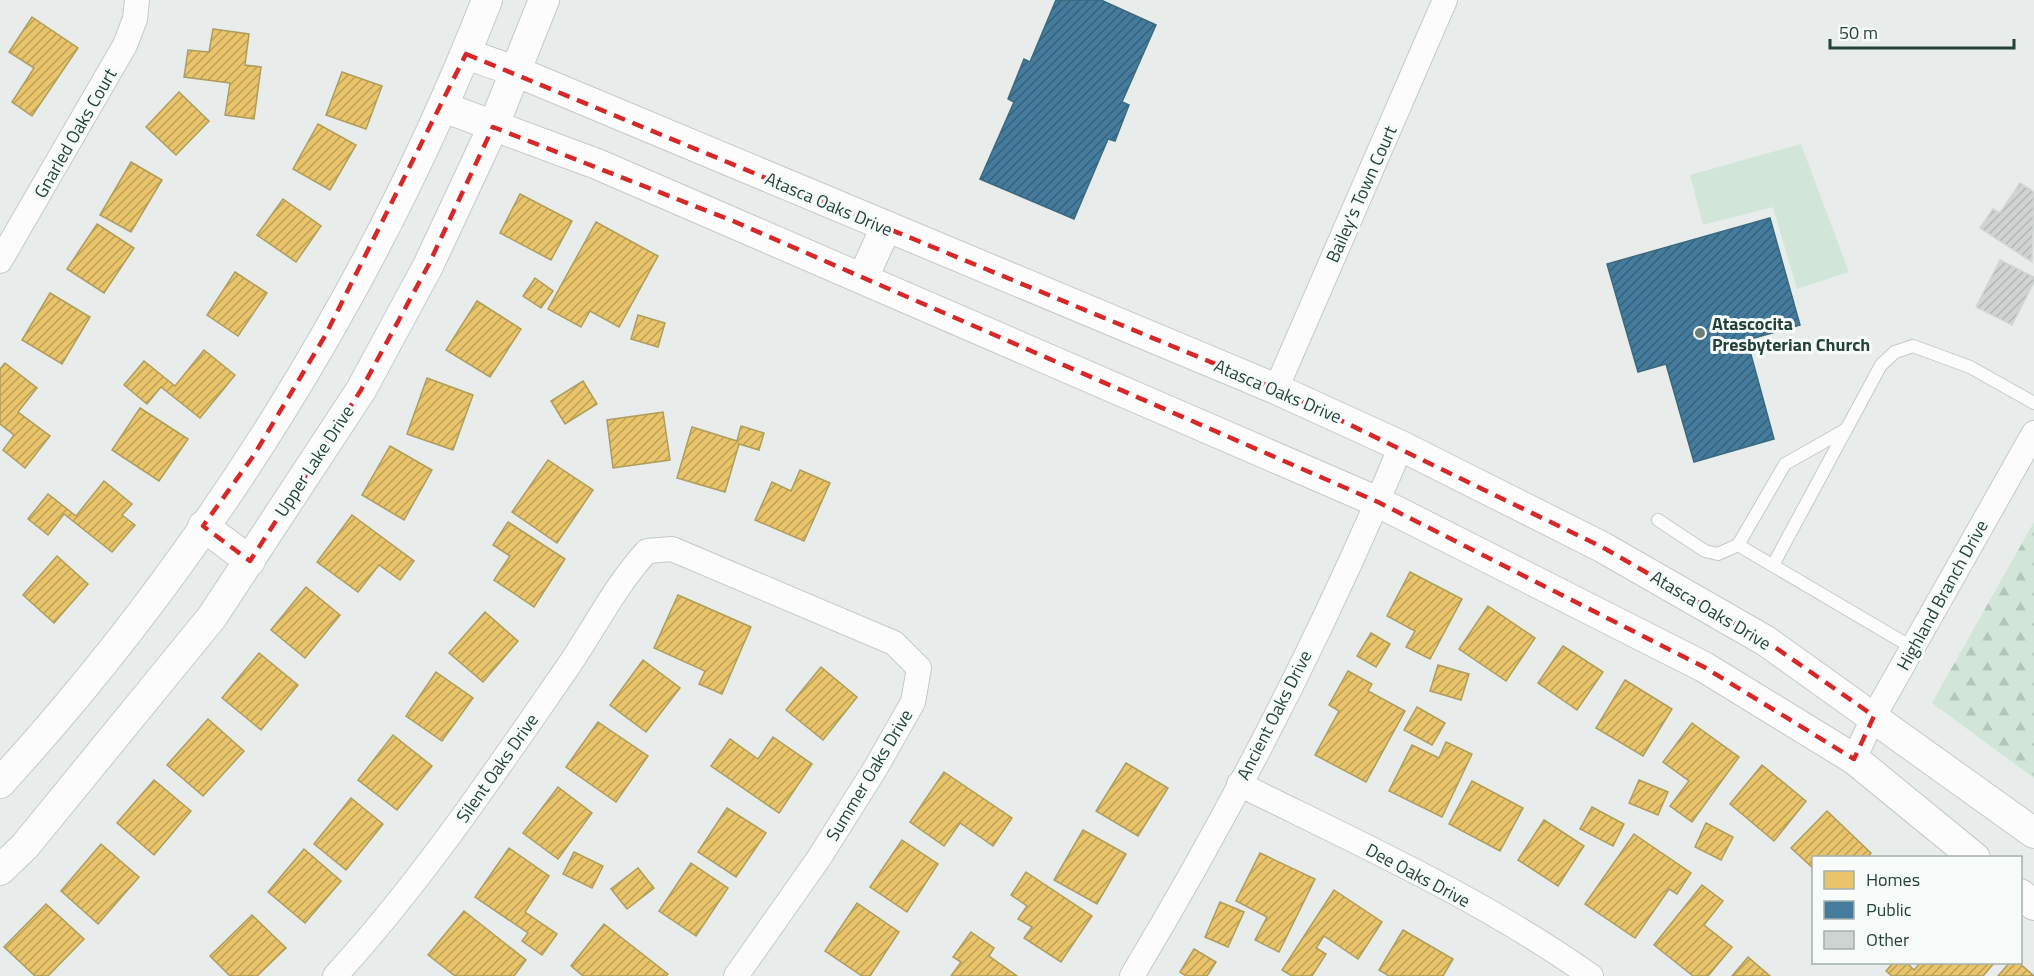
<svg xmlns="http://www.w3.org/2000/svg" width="2034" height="976" viewBox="0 0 2034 976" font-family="'Titillium Web',sans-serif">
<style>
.forest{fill:url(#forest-firs)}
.green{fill:#d1e6d8}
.homes{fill:url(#homes-hatch);stroke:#ae9d5c;stroke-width:1.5}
.public{fill:url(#public-hatch);stroke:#3b6a7f;stroke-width:1.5}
.building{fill:url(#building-hatch);stroke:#d1d6d4;stroke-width:1.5}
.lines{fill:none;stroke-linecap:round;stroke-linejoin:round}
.service-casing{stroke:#c5cac8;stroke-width:14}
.minor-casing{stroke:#c5cac8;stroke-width:26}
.tertiary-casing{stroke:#c5cac8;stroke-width:32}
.service{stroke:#fcfcfc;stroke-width:12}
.minor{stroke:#fcfcfc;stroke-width:24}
.tertiary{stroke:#fcfcfc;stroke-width:30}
.marked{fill:none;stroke:#d62828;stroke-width:4.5;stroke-dasharray:12 8;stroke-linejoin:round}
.poi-dot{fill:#697e78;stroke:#f7fbf9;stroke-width:2}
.labels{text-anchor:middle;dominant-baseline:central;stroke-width:6;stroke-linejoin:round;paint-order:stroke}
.street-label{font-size:18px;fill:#24423a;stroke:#f7fbf9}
.poi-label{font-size:18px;font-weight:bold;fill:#24423a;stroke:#f7fbf9;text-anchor:start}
</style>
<defs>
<pattern id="forest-firs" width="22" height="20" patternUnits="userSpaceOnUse" patternTransform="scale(1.5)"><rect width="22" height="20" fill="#d1e6d8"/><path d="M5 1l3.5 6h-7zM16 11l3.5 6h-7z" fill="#b3c6ba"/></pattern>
<pattern id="homes-hatch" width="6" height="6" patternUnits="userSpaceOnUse" patternTransform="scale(1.5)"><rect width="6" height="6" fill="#e9c46a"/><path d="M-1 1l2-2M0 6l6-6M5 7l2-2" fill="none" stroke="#bda158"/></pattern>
<pattern id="public-hatch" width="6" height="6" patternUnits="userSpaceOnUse" patternTransform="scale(1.5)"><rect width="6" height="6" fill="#457b9d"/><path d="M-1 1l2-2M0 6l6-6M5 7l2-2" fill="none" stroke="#36617a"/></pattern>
<pattern id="building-hatch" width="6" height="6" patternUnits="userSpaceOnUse" patternTransform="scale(1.5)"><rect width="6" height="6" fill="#cfd4d2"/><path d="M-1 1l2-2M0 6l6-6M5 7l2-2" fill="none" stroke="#b2b7b5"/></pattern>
</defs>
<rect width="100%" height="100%" fill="#e8edeb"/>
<polygon class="forest" points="2034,522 2034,778 1932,703"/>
<polygon class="green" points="1801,144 1849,272 1797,289 1773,207 1703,225 1690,175"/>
<g class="homes">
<polygon points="32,17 78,48 32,116 12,102 34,68 9,52"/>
<polygon points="213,29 249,34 245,65 261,67 254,119 225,115 230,83 184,77 188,50 209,52"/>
<polygon points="342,72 382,86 366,129 326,115"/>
<polygon points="179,92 209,121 176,155 146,127"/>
<polygon points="318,124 356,145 330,190 293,169"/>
<polygon points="131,162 162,180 131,232 100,215"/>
<polygon points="520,194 572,221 551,260 500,233"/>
<polygon points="283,199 321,226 296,262 257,235"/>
<polygon points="596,222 658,256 619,327 590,311 581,327 548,309"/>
<polygon points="97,224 134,248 104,293 67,269"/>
<polygon points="235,272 267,293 238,336 207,315"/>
<polygon points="535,278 553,291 541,308 523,296"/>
<polygon points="50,293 90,317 62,364 22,340"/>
<polygon points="477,301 521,329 490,377 446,350"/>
<polygon points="638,315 665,323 658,347 631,339"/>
<polygon points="204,350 235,375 200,418 161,387 147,404 124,385 144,361 175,386"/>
<polygon points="5,363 37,388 18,412 50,436 25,468 3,450 14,435 0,424 0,369"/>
<polygon points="427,378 473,395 453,450 407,434"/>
<polygon points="583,381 597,404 565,424 551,401"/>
<polygon points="140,408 188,439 159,481 112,450"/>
<polygon points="663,412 670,460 613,468 607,420"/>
<polygon points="741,426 764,433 759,450 739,444 725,492 677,478 692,427 737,441"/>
<polygon points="390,446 432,470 404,520 362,495"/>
<polygon points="548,460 593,490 557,543 512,512"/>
<polygon points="800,470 830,483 804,541 755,520 772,482 791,491"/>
<polygon points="104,481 132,504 122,515 135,525 112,552 64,514 48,535 28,519 48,494 76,516"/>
<polygon points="352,515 414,561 400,580 379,565 358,592 317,562"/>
<polygon points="508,522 565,559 534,607 494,580 510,556 493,545"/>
<polygon points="57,556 88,584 54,623 23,595"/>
<polygon points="1410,572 1462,599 1430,659 1406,647 1415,631 1387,616"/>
<polygon points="306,587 340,615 305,658 271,630"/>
<polygon points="678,595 751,627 722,694 699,684 705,671 654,648"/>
<polygon points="1488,606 1535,638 1506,681 1459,649"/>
<polygon points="485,612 518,641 483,682 449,653"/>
<polygon points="1371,633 1390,644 1376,667 1357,656"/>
<polygon points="1563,646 1603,672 1577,710 1538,683"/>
<polygon points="259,653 298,685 261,730 222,698"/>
<polygon points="643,660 680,688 646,732 610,705"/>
<polygon points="1438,665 1469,674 1461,700 1430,691"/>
<polygon points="821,667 857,697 823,740 786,710"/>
<polygon points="1348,671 1372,684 1368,691 1405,711 1366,782 1315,755 1339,711 1329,705"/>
<polygon points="436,672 473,698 442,741 406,716"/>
<polygon points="1625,680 1672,709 1643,756 1596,728"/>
<polygon points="1417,707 1445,723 1432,745 1404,730"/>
<polygon points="208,719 244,751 203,796 167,765"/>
<polygon points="598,722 648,756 616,802 566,767"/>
<polygon points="1692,723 1739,757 1692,822 1670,806 1689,781 1663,762"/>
<polygon points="393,735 432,766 397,810 358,780"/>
<polygon points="773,737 812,764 779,813 711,766 730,739 758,759"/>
<polygon points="1446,742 1472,754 1442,817 1389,791 1412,745 1439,758"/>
<polygon points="1126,763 1168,788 1138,836 1096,811"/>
<polygon points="1762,765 1806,801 1774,841 1730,804"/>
<polygon points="944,772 1012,818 993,846 960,823 944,846 910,822"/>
<polygon points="154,780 191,811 154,855 117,823"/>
<polygon points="1639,780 1668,792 1658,815 1629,803"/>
<polygon points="1472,781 1523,808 1500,851 1449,824"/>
<polygon points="558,787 592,813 558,859 523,833"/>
<polygon points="351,798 383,824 346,870 314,844"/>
<polygon points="1592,807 1624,824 1613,846 1580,829"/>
<polygon points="727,808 766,833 736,877 698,852"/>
<polygon points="1827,811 1871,853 1867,858 1814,858 1814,869 1791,848"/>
<polygon points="1544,820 1584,846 1558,886 1518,860"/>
<polygon points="1706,823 1733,837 1721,860 1695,847"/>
<polygon points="1083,830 1126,854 1097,904 1054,880"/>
<polygon points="1634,834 1691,873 1677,894 1669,889 1635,938 1585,904"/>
<polygon points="902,840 938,864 907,912 870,887"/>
<polygon points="101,844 139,877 98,924 61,891"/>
<polygon points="509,848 549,876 525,912 557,934 542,955 522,941 528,933 475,897"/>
<polygon points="304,849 341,881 305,923 268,892"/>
<polygon points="574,852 603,866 592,888 563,874"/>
<polygon points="1260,853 1315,879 1279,952 1255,940 1267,917 1236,901"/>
<polygon points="691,863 728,888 696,936 659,911"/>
<polygon points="638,868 654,888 627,909 611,889"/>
<polygon points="1026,872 1092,916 1061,962 1024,938 1032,927 1018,919 1027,906 1011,895"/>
<polygon points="1702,885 1723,901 1704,925 1732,947 1708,976 1693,976 1654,945"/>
<polygon points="1334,890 1382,922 1358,959 1324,936 1316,948 1326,954 1312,976 1292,976 1282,970"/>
<polygon points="1220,902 1244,912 1228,947 1205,937"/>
<polygon points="857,903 899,932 870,976 862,976 825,951"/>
<polygon points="46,904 84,939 48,976 35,976 4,947"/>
<polygon points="464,911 526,960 514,976 455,976 428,955"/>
<polygon points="252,915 286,948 257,976 230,976 210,956"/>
<polygon points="604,924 668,974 666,976 583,976 571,966"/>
<polygon points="1403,930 1453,959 1443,976 1389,976 1379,970"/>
<polygon points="971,932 994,948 989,956 1017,976 951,976 961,962 953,957"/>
<polygon points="1194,949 1216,962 1207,976 1186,976 1180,972"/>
<polygon points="1748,957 1770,976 1732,976"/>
<polygon points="1894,962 1906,962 1914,970 1921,962 1995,962 1983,976 1892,976 1886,971"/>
<polygon points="2010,962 2018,962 2034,976 1998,976"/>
</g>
<g class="public">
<polygon points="1056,0 1101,0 1156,25 1122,102 1129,105 1115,141 1108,139 1074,219 980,179 1014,102 1008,99 1024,59 1030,62"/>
<polygon points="1770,218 1800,325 1747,340 1774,439 1694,462 1666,364 1638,372 1607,264"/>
</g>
<g class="building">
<polygon points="2020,183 2034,192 2032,262 1980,228 1993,209 2000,213"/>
<polygon points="2000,260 2034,277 2034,282 2012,325 1976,307"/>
</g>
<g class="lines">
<g class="service-casing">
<g id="service">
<polyline points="1658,520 1705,551 1718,554 1738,545 1785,464 1845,430"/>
<polyline points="1738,545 1913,648"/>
<polyline points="1773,565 1881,365 1895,352 1913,346 1970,367 2034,403"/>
</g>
</g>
<g class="minor-casing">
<g id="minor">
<polyline points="0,261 125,45 135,19 137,0"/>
<polyline points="1276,389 1445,0"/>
<polyline points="1854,759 1874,716 2034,433"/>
<path d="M1239,784C1358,843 1482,899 1591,976"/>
<path d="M335,976C421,882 493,775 565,671C593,631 614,587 647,551L672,549L894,643L919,668L913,702L875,769L819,858L736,976"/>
<path d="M1132,976C1233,807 1326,627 1401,446"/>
</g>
</g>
<g class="tertiary-casing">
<g id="tertiary">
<polyline points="466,54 515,71 1276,389 1401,446 1602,547 1766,641 2034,833"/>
<polyline points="443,107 597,164 1378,502 1704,667 1854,759 1975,858"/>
<polyline points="863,278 886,227"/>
<polyline points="203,526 250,561"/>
<path d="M0,783C206,558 376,284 487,0"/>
<polyline points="0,870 25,846 212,617 361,390 428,266 493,127 544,0"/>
<polyline points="2020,894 2034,905"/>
</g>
</g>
<use href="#service" class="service"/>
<use href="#minor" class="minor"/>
<use href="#tertiary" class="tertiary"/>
</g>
<path class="marked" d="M466,54L1276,389L1602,547L1766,641L1874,716L1854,759L1704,667L1378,502L733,221L493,127L428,266L361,390L250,561L203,526L254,455L325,336Z"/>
<circle class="poi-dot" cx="1700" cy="333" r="6"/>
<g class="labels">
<g class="street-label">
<text transform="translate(75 133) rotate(-60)">Gnarled Oaks Court</text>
<text transform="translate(1361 194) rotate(-66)">Bailey's Town Court</text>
<text transform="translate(829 204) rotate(23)">Atasca Oaks Drive</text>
<text transform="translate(1278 391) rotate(23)">Atasca Oaks Drive</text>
<text transform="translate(314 461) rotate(-57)">Upper Lake Drive</text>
<text transform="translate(1942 595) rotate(-61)">Highland Branch Drive</text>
<text transform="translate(1711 610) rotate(31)">Atasca Oaks Drive</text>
<text transform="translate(1274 715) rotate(-63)">Ancient Oaks Drive</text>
<text transform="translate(497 768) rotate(-55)">Silent Oaks Drive</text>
<text transform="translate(869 775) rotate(-59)">Summer Oaks Drive</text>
<text transform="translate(1418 875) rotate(28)">Dee Oaks Drive</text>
</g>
<g class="poi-label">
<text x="1712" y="323">Atascocita<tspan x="1712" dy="21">Presbyterian Church</tspan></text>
</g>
</g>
<rect x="1812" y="856" width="210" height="108" fill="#f7fbf9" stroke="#a3b1ad" stroke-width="1.5"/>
<rect x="1824" y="871" width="30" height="18" fill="#e9c46a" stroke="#a3b1ad" stroke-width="1.5"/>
<text x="1866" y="886" font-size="18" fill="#24423a">Homes</text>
<rect x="1824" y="901" width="30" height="18" fill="#457b9d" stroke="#a3b1ad" stroke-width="1.5"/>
<text x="1866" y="916" font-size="18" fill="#24423a">Public</text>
<rect x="1824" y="931" width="30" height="18" fill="#cfd4d2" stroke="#a3b1ad" stroke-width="1.5"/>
<text x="1866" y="946" font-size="18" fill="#24423a">Other</text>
<path d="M1830 39v9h184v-9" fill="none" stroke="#24423a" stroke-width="3"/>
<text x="1839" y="39" font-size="18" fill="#24423a" stroke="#f7fbf9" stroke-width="4.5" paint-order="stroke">50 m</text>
</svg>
